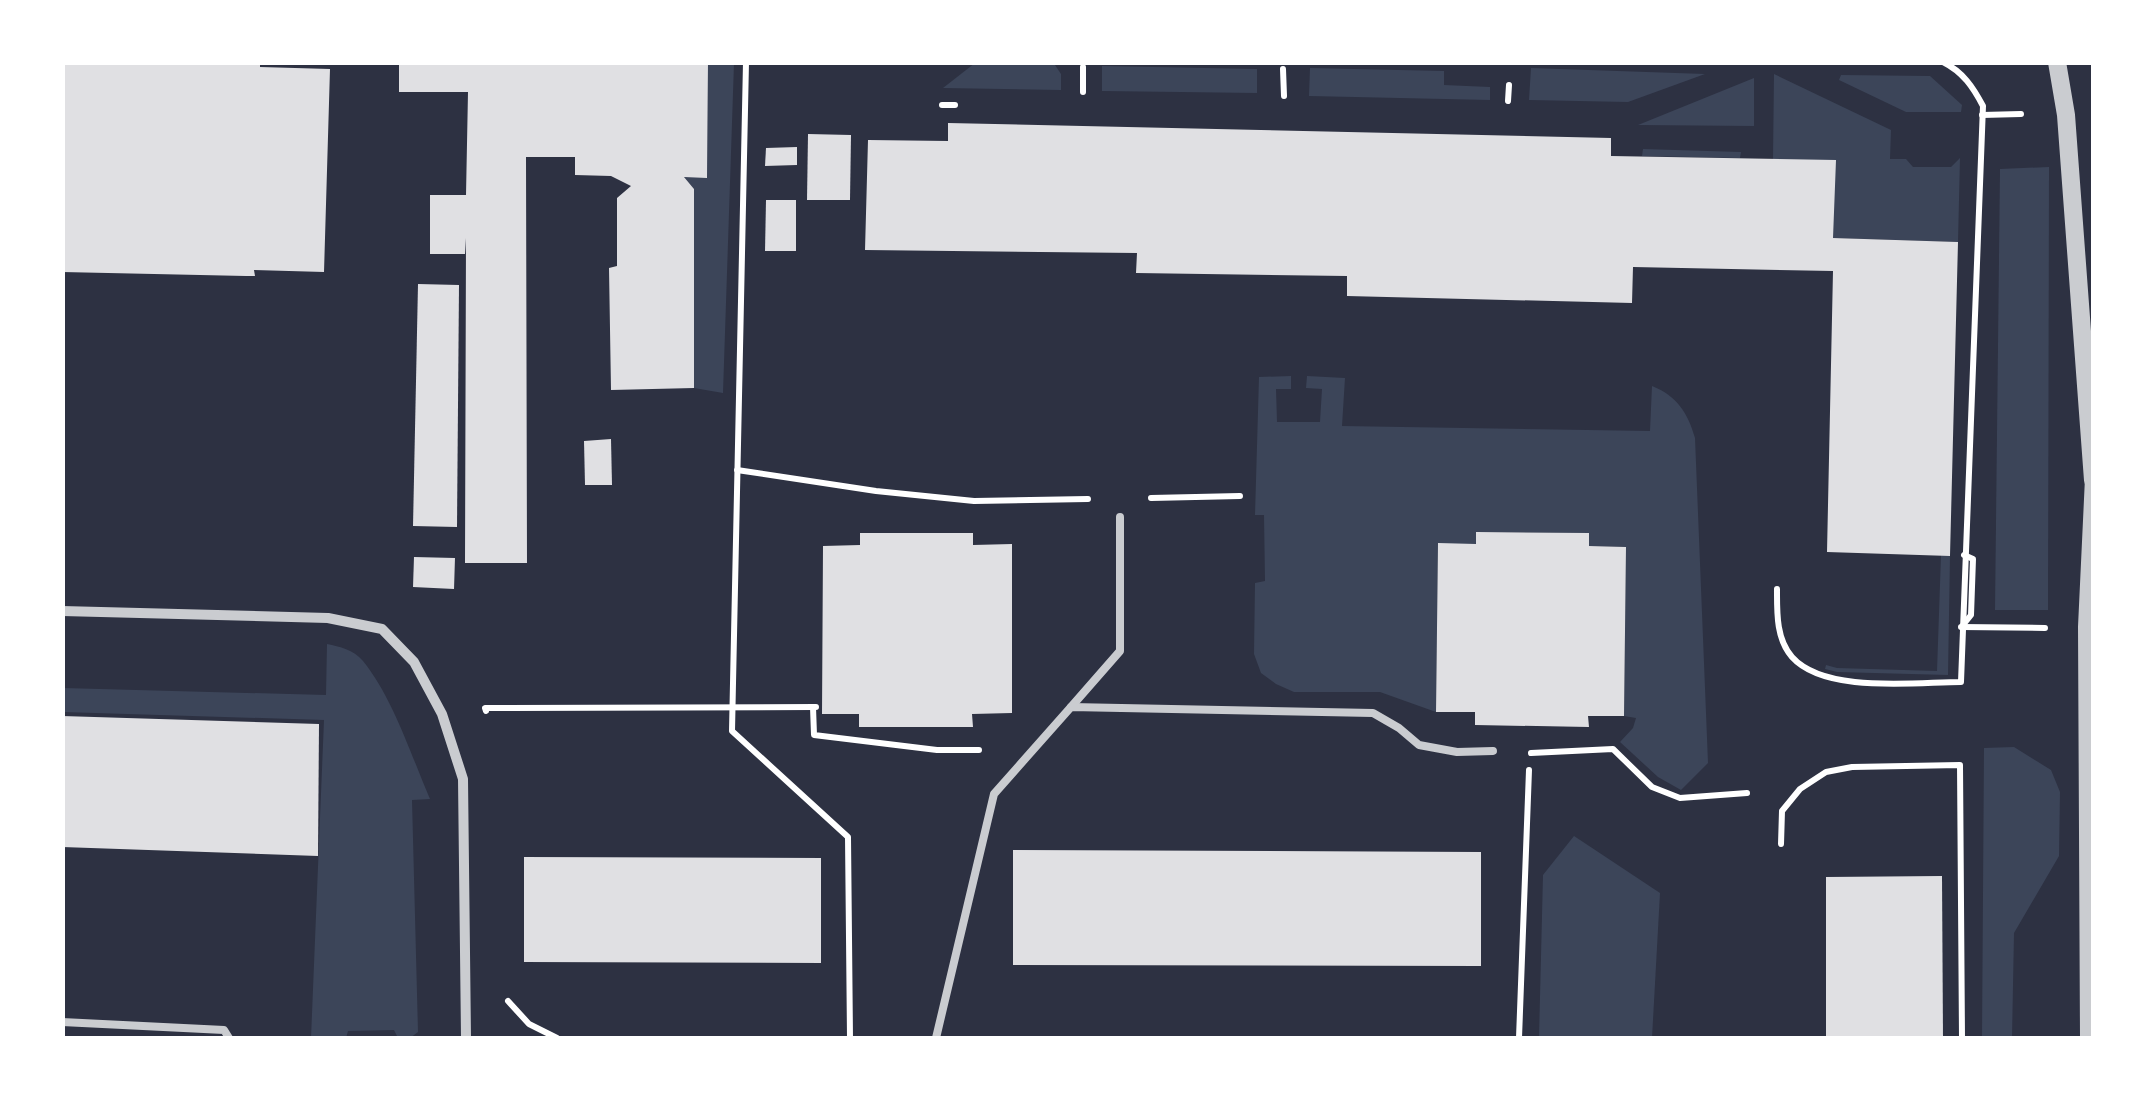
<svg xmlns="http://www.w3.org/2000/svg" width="2156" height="1101" viewBox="0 0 2156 1101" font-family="'Roboto Serif',serif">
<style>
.green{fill:#3c4559}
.building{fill:#e0e0e3}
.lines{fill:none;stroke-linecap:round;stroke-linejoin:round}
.path{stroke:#fff;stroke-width:6}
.service{stroke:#caccd0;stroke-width:8}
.minor{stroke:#caccd0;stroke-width:10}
.tertiary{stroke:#caccd0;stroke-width:18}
</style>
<rect width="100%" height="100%" fill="#2d3142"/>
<g class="green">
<polygon points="708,63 734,63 723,393 694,388 694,189 684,177 707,177"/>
<polygon points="975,63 1055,65 1061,74 1061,90 943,88"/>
<polygon points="1102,66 1257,69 1257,93 1102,91"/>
<polygon points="1310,68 1444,71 1444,85 1490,87 1490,100 1309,96"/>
<polygon points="1531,68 1705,74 1628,102 1529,100"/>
<polygon points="1774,74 1891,130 1890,159 1906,159 1913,167 1951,167 1960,158 1958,242 1833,238 1773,159"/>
<polygon points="1841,75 1930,76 1962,105 1961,112 1906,112 1839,80"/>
<polygon points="1754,78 1754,126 1638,125"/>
<polygon points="1643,149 1741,152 1740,158 1642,156"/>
<polygon points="2049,167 2048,610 1995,610 2000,169"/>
<path d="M1291,376V389H1276L1277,422H1320L1322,389L1306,388L1307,376L1345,378L1342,426L1650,431L1652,386C1677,396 1688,413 1695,438L1708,763L1681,790L1658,777L1620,742L1633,728L1636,718L1624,716L1626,547L1589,546L1588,533L1477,532L1476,544H1438L1436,712L1380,692H1294L1276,684L1261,673L1254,654L1255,583L1265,581L1264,515H1255L1259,377Z"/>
<polygon points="1941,555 1950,556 1948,675 1837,672 1825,669 1826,665 1837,668 1937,671"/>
<path d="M327,644C340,647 353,649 363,661C393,698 411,755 430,799L412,800L418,1032L410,1038H398L394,1030L348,1031L346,1038H311L324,720L63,712V688L326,695Z"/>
<polygon points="2014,747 2051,770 2060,792 2059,856 2014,933 2012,1038 1982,1038 1984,748"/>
<polygon points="1574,836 1660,893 1652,1038 1539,1038 1543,875"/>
</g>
<g class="building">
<polygon points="62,62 260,62 260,67 330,69 324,272 254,270 255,276 246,276 62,272"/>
<polygon points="399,62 708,62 707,178 684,177 694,189 694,388 611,390 609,268 617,266 617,198 631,186 611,176 575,175 575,157 526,157 527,563 465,563 466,238 465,254 430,254 430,195 466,195 468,92 399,92"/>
<polygon points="948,123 1611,138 1611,156 1836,160 1833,238 1958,242 1950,556 1827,552 1833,271 1633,267 1632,303 1347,296 1347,276 1136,273 1137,253 865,250 868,140 948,141"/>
<polygon points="808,134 851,135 850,200 807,200"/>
<polygon points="797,147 797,165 765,166 766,148"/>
<polygon points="766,200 796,200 796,251 765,251"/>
<polygon points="418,284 459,285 457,527 413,526"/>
<polygon points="611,439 612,485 585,485 584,441"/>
<polygon points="1476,532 1589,533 1589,546 1626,547 1624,716 1588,716 1589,727 1475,725 1475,712 1436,712 1438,543 1476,544"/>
<polygon points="860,533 973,533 973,545 1012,544 1012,713 972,714 973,727 859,727 859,714 822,714 823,546 860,545"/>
<polygon points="414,557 455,558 454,589 413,587"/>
<polygon points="62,716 319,724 318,856 62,847"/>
<polygon points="1013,850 1481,852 1481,966 1013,965"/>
<polygon points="524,857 821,858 821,963 524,962"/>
<polygon points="1942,876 1943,1038 1826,1038 1826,877"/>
</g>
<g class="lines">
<g class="path">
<polyline points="746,62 732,731 848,837 850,1038"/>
<polyline points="1283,69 1284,96"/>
<polyline points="1083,92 1083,67"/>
<polyline points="1508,101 1509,85"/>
<polyline points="942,105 955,105"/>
<polyline points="1982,115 2021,114"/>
<polyline points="737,470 876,491 974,501 1088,499"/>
<polyline points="1151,498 1240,496"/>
<path d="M1777,589C1777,612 1776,639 1792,657C1825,694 1916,682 1961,682L1983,106C1973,87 1963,72 1943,62"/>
<polyline points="1963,625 1971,615 1973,559 1964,555"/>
<polyline points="1961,627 2045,628"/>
<polyline points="813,707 814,735 937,750 979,750"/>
<polyline points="486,711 485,708 816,707"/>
<polyline points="1531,753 1613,749 1652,787 1680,798 1747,793"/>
<polyline points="1781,844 1782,811 1800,789 1826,772 1852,767 1960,765 1962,1038"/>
<polyline points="508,1001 529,1024 557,1038"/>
<polyline points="1519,1038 1529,770"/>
</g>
<g class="service">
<polyline points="1071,707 1120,651 1120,517"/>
<polyline points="62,1022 224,1030 229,1038"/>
<polyline points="936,1038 994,794 1071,707 1373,713 1399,728 1419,745 1457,752 1493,751"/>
</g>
<polyline class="minor" points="62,611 328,618 382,629 414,662 442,714 463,779 466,1038"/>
<g class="tertiary">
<polyline points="2057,62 2066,115 2093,480"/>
<polyline points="2089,1038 2087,627 2094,478"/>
</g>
</g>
<rect width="2156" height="1101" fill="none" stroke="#ffffff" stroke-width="130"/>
</svg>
